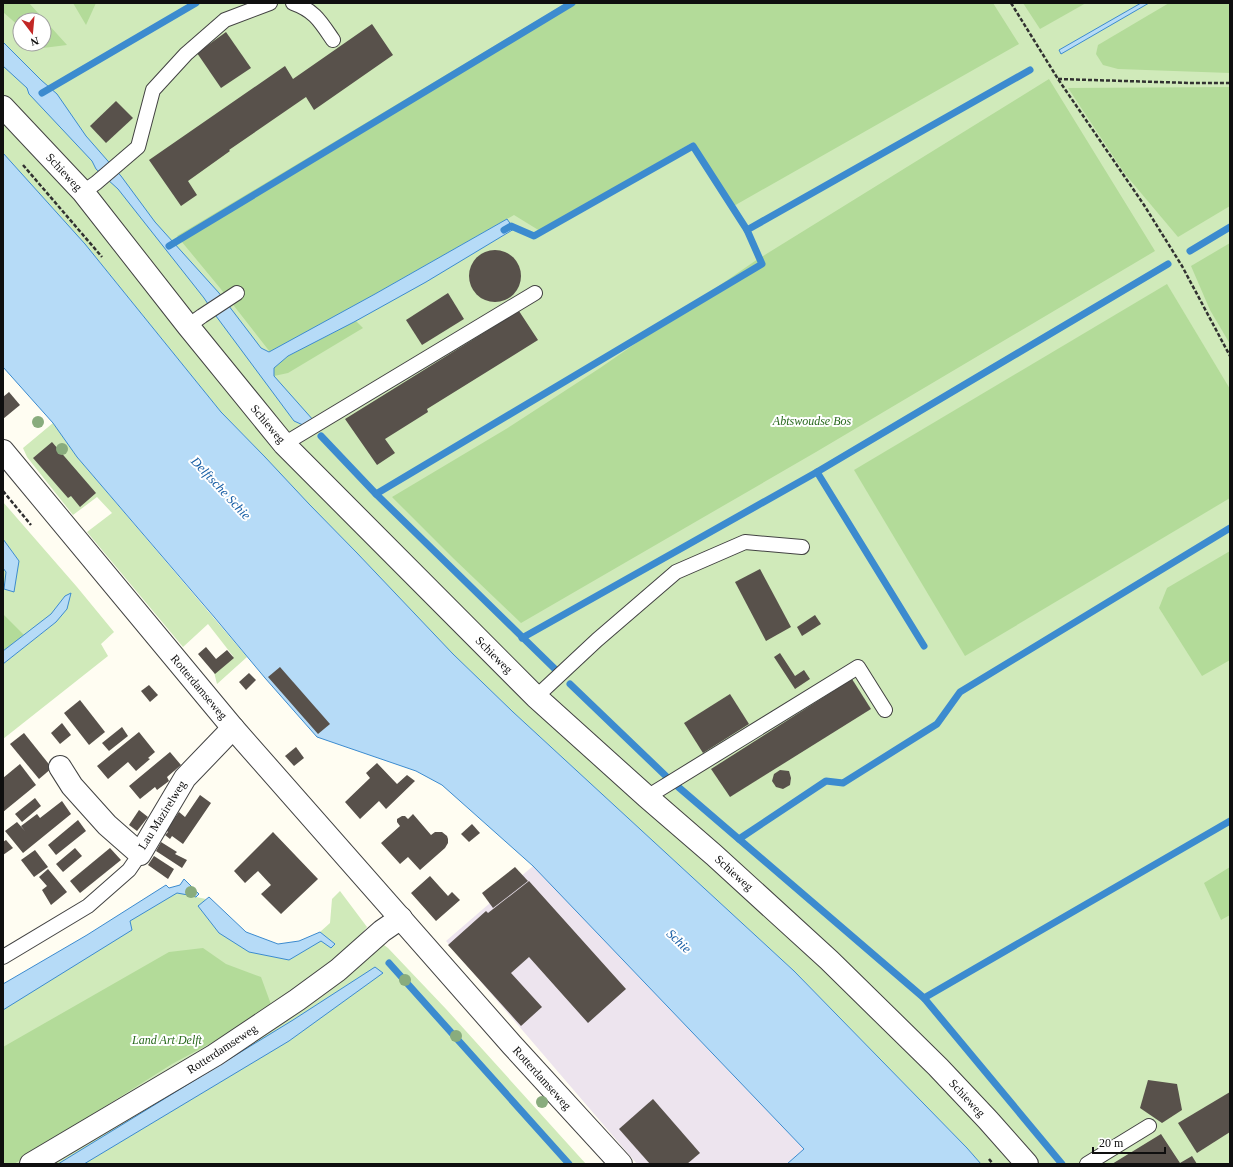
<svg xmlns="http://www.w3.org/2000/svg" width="1233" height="1167" viewBox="0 0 1233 1167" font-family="'Times New Roman',serif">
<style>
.industrial{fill:#ede4ee}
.green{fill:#d0eaba;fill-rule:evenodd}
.forest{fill:#b3db99}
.water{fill:#b6dbf7;stroke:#3c8bcf}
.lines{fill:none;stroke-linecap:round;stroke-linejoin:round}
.stream{stroke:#3c8bcf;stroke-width:7}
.building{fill:#58514b}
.service-casing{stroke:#424242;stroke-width:16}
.minor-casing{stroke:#424242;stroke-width:24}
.tertiary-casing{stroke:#424242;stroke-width:24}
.path{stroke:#313131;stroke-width:2.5;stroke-dasharray:4 2;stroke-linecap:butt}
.service{stroke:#fff;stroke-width:14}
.minor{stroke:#fff;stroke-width:22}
.tertiary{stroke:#fff;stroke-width:22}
.tree{fill:#89ac7d}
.labels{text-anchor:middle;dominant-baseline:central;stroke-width:4;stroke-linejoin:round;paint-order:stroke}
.street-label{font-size:12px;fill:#0f0f0f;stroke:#fff}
.park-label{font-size:12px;font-style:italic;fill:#29691e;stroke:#fff}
.water-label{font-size:13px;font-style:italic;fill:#165da4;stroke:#fff}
</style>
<rect width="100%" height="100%" fill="#fffdf2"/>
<polygon class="industrial" points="533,866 804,1149 787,1164 637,1164 446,941"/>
<g class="green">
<path d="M3,3H1230V1164H981L967,1148L794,971L513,712L453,654L357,553L309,504L265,457L221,412L85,244L3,153ZM20,20H44V44H20Z"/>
<polygon points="53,423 77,457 247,657 217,684 214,672 233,656 208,624 183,647 87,532 112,513 97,497 73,515 27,457 23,448"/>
<polygon points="3,502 77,587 114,632 101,644 108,656 3,739 3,664 56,622 56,614 3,656 3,548 19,561 3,539"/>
<polygon points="184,887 196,897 206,899 202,903 235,934 281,951 321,937 335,944 320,932 330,923 332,899 340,891 367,927 351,947 378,946 384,945 388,948 446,1009 586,1164 3,1164 3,994"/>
</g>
<g class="forest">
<polygon points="3,3 29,3 67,45 43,48 38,44 44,44 44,20 20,20 20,27 3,12"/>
<polygon points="73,3 96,3 86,25"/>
<polygon points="566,3 993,3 1019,44 732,207 693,142 540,231 514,215 375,294 270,352 220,288 177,236"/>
<polygon points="1023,3 1086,3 1040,29"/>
<polygon points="1169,3 1230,3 1230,73 1118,69 1103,65 1096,54 1098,45"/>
<polygon points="1049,79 1155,251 816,452 521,623 453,558 392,497 506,429 600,368 755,261"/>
<polygon points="1230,87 1230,206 1178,237 1125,174 1068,88"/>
<polygon points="1230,243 1230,344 1210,310 1191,266"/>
<polygon points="1167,284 1230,389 1230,498 965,656 854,470"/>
<polygon points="356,321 363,328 288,373 274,376 274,368 288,356"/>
<polygon points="1230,551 1230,660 1202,676 1159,608 1167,588"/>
<polygon points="3,614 24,635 3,651"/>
<polygon points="1230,867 1230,915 1221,920 1204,883"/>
<polygon points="203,948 226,964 261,977 273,1010 172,1064 14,1164 3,1164 3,1047 169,952"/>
</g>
<g class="water">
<polygon points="1141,3 1149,3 1061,54 1059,50"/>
<polygon points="3,42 41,80 57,94 86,136 121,176 155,222 219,293 261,348 269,352 375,294 507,219 514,229 426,282 354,322 288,356 274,368 274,376 314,421 303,425 294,421 216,316 204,298 118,189 96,169 92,161 29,94 27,88 3,66"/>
<polygon points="3,153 85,244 221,412 265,457 309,504 357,553 453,654 513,712 794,971 967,1148 981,1164 787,1164 804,1149 533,866 442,785 416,771 317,737 265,678 215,618 77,457 53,423 3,367"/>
<polygon points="3,539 19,561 14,592 4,589 6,572 3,568"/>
<polygon points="71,593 67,609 56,622 3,664 3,651 51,614 65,596"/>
<polygon points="184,879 199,894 196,897 188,895 177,893 130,921 132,930 3,1010 3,984 87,935 166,885 169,888 180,885"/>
<polygon points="209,897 246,932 278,944 299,941 320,932 335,944 331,948 321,941 289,960 249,952 219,933 198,906"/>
<polygon points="375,967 383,973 289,1041 84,1164 58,1164 293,1020"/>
</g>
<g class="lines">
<g class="stream">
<polyline points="42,93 196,3"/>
<polyline points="504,230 511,226 534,236 693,146 747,230"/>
<polyline points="169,246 572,3"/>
<polyline points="1190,251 1230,227"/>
<polyline points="321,436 376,494 557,671"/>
<polyline points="817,472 1168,264"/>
<polyline points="376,494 762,264 747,230 1030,70"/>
<polyline points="522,638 817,472 924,646"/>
<polyline points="570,684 669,779 924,998 1062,1164"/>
<polyline points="739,839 826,781 843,783 937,724 960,692 1230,528"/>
<polyline points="389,963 569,1164"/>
<polyline points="924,998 1230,821"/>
</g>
</g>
<g class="building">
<polygon points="372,24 393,55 314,110 306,97 229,150 230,151 188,181 197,195 181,206 149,160 285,66 293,79"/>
<polygon points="226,32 251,68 221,88 197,53"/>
<polygon points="116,101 133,118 106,143 90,126"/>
<circle cx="495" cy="276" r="26"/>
<polygon points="448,293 464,319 422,345 406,320"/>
<polygon points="519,311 538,340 427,409 428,412 385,439 395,453 377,465 345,419"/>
<polygon points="9,392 20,405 3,419 3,397"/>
<polygon points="52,442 96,493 80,507 71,496 68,498 33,458"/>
<polygon points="760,569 791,627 766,641 735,582"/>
<polygon points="815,615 821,624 802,636 797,627"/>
<polygon points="206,647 216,659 227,650 234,658 215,674 198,654"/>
<polygon points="780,653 795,676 804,670 810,679 795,689 774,657"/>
<polygon points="280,667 330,724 318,734 268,677"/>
<polygon points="249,673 256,680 246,690 239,682"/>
<polygon points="852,679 871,709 730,797 711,769"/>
<polygon points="149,685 158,695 150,702 141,691"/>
<polygon points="730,694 749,724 703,753 684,723"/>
<polygon points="80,700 105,732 89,745 64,713"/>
<polygon points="62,723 71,735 60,744 51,733"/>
<polygon points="122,727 128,736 109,751 102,743"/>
<polygon points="139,732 155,752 148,758 150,759 136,771 128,762 108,779 97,766"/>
<polygon points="24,733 52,768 39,779 10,744"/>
<polygon points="296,747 304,758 294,766 285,756"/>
<polygon points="170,752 181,765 167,777 169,781 157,790 155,787 140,799 129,786"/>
<polygon points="377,763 397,784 407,775 415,781 386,809 379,801 360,819 345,802 370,778 366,773"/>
<polygon points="20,764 36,785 3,812 3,778"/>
<polygon points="780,770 789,771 791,778 790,785 783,789 776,787 772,781 774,774"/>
<polygon points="200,795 211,803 183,844 172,836 170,839 165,835 168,832 166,830 179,812 185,817"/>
<polygon points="35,798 41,806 22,822 15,814"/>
<polygon points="62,801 71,814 23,853 5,831 17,822 25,831 21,826 37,814 40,818"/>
<polygon points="139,810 148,817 137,831 129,825"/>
<polygon points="413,814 431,835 435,832 442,832 447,836 448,839 448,843 445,848 420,870 408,857 400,864 381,843 400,826 397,822 397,819 402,816 405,816 408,819"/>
<polygon points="78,820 86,831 56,855 48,845"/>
<polygon points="472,824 480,833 469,842 461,834"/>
<polygon points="273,832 318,879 281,914 261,894 271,885 258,871 245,883 234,871"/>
<polygon points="6,840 13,848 3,855 3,842"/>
<polygon points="161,842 177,852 175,854 187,860 182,868 156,851"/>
<polygon points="75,848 82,856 63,872 56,864"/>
<polygon points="110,848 121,860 80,893 70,881"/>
<polygon points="35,850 48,867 34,877 21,860"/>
<polygon points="154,856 174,869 168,879 148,865"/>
<polygon points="515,867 528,881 493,908 482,893"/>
<polygon points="48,869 67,892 51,905 42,890 47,886 39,877"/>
<polygon points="430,876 448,896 452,892 460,900 436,921 411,893"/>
<polygon points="529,881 626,989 588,1023 529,957 511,973 542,1007 521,1026 448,945 486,911 488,913"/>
<polygon points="1148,1080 1177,1084 1182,1110 1162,1123 1140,1108"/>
<polygon points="1230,1092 1230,1132 1197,1153 1178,1123"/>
<polygon points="653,1099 700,1153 687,1164 650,1164 619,1129"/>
<polygon points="1161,1134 1180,1163 1192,1156 1197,1164 1112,1164"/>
</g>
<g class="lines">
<g class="service-casing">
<g id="service">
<path d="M293,3C315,11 320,21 333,40"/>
<polyline points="83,192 96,183 138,147 153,90 186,54 225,20 270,3"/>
<polyline points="188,326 202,316 237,293"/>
<polyline points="284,444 535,293"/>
<polyline points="536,697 597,640 676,572 745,542 802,547"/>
<polyline points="647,797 858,667 885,710"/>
<polyline points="3,957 88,906 129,870 140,854"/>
<polyline points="1087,1164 1149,1126"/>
</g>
</g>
<g class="minor-casing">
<g id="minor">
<polyline points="3,107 83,192 188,326 284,444 536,697 647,797 714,855 829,960 938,1067 988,1120 1027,1164"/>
<polyline points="60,767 72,786 107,825 140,854 185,778 233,728"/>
<polyline points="31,1164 215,1055 297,1000 338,970 382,931 401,918"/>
</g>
</g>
<g class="tertiary-casing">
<polyline id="tertiary" points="3,451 233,728 512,1045 621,1164"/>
</g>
<g class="path">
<polyline points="1011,3 1058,79 1144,205 1182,266 1230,356"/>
<polyline points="1058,79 1191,83 1230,83"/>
<polyline points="23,165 102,257"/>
<polyline points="3,491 31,525"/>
<polyline points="989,1159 993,1164"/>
</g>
<use href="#service" class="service"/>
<use href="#minor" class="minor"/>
<use href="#tertiary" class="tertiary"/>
</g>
<g class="tree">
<circle cx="38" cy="422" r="6"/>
<circle cx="62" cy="449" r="6"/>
<circle cx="191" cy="892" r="6"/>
<circle cx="405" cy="980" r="6"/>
<circle cx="456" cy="1036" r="6"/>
<circle cx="542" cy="1102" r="6"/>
</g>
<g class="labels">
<g class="street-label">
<text transform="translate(64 172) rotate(47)">Schieweg</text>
<text transform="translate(268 424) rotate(50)">Schieweg</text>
<text transform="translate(494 655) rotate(45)">Schieweg</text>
<text transform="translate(199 687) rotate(50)">Rotterdamseweg</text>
<text transform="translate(162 815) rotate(-58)">Lau Mazirelweg</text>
<text transform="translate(734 873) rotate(42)">Schieweg</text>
<text transform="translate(222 1049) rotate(-33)">Rotterdamseweg</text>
<text transform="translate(542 1078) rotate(48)">Rotterdamseweg</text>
<text transform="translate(967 1098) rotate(47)">Schieweg</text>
</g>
<g class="park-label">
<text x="812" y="421">Abtswoudse Bos</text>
<text x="167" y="1040">Land Art Delft</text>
</g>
<g class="water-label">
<text transform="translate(221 488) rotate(47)">Delftsche Schie</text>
<text transform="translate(679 941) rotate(43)">Schie</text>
</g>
</g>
<rect width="1233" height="1167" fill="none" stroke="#0f0f0f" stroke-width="8"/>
<g transform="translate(32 32) rotate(164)"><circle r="19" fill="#ffffff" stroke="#9f9f9f"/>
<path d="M0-3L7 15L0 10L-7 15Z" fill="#c22725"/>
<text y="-6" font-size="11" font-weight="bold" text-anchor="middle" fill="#0f0f0f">N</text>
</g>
<path d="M1093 1147v6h72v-6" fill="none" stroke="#0f0f0f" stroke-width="2"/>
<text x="1099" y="1147" font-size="12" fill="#0f0f0f" stroke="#ffffff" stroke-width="3" paint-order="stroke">20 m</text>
</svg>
